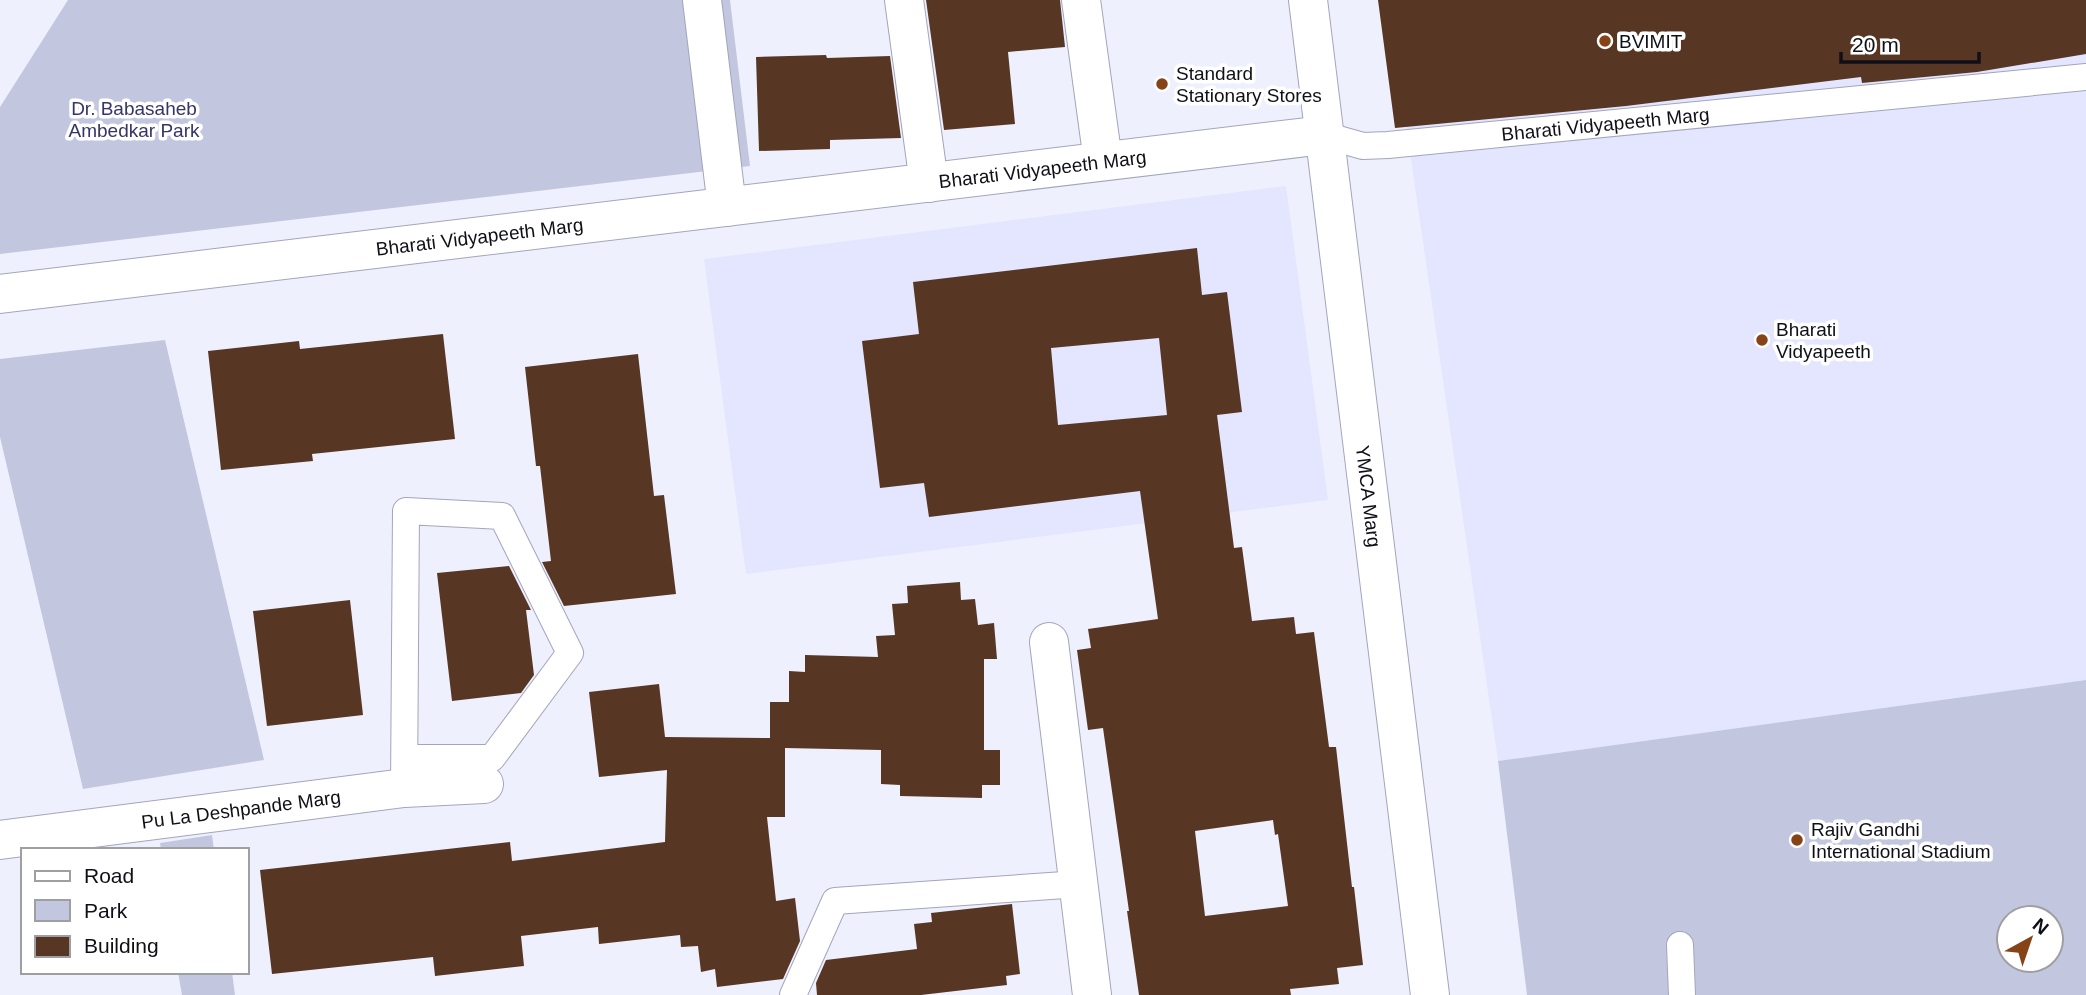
<svg xmlns="http://www.w3.org/2000/svg" width="2086" height="995" viewBox="0 0 2086 995" font-family="Helvetica,sans-serif">
<style>
.built{fill:#e3e6fe}
.green{fill:#c3c6df;fill-rule:evenodd}
.building{fill:#573624;fill-rule:evenodd}
.lines{fill:none;stroke-linecap:round;stroke-linejoin:round}
.service-casing{stroke:#a3a5bb;stroke-width:28}
.minor-casing{stroke:#a3a5bb;stroke-width:40}
.secondary-casing{stroke:#a3a5bb;stroke-width:40}
.service{stroke:#fff;stroke-width:26}
.minor{stroke:#fff;stroke-width:38}
.secondary{stroke:#fff;stroke-width:38}
.poi-dot{fill:#874318;stroke:#fff;stroke-width:2.5}
.labels{text-anchor:middle;dominant-baseline:central;stroke-width:7;stroke-linejoin:round;paint-order:stroke}
.poi-label{font-size:19px;fill:#0f0f17;stroke:#fff;text-anchor:start}
.park-label{font-size:19px;fill:#353568;stroke:#fff}
.street-label{font-size:19px;fill:#0f0f17;stroke:#fff}
</style>
<rect width="100%" height="100%" fill="#eff0fe"/>
<g class="built">
<polygon points="1388,0 2086,0 2086,680 1498,761"/>
<polygon points="1286,186 1328,500 746,574 704,259"/>
</g>
<g class="green">
<polygon points="68,0 730,0 750,166 0,254 0,107"/>
<polygon points="165,340 264,760 83,789 0,437 0,359"/>
<path d="M2086,680V995H1527L1498,761ZM2009,918H2051V960H2009Z"/>
<polygon points="212,835 214,850 161,850 160,843"/>
<polygon points="178,972 232,972 235,995 182,995"/>
</g>
<g class="building">
<polygon points="926,0 1060,0 1065,47 1008,52 1015,124 944,130"/>
<polygon points="1378,0 2086,0 2086,54 1977,72 1862,83 1861,77 1626,106 1395,128"/>
<polygon points="826,55 827,58 890,56 901,138 830,140 830,149 759,151 756,57"/>
<path d="M1197,248L1202,295L1227,292L1242,412L1217,415L1234,548L1242,547L1252,621L1294,617L1296,634L1314,632L1329,747H1336L1352,887H1354L1363,965L1337,968L1339,984L1290,989L1291,995H1139L1127,911H1129L1103,728L1088,730L1077,650L1091,648L1088,629L1158,619L1140,491L929,517L924,483L880,488L862,341L919,334L913,282ZM1159,338L1167,415L1058,425L1051,348ZM1273,820L1275,835L1278,834L1288,906L1205,916L1195,831Z"/>
<polygon points="443,334 455,439 312,454 313,461 221,470 208,351 299,341 300,349"/>
<polygon points="638,354 654,496 664,495 676,594 564,606 542,562 551,561 540,466 536,466 525,367"/>
<polygon points="509,566 531,610 526,610 534,675 521,693 452,701 437,573"/>
<polygon points="960,582 961,600 975,599 978,625 994,623 997,659 984,659 984,750 1000,750 1000,785 982,785 982,798 900,796 900,785 881,784 881,750 785,748 785,817 767,817 776,901 795,898 800,941 783,979 717,987 715,969 701,972 698,946 681,947 680,935 599,944 598,927 521,936 524,966 435,976 433,957 272,974 260,870 510,842 512,861 665,842 667,770 599,777 589,692 659,684 665,737 770,738 770,702 789,702 789,671 805,672 805,655 878,657 876,636 895,635 892,604 908,603 907,586"/>
<polygon points="350,600 363,715 267,726 253,611"/>
<polygon points="1012,904 1020,974 1006,976 1007,985 921,995 817,995 816,983 826,960 917,949 914,924 932,922 931,913"/>
</g>
<g class="lines">
<g class="service-casing">
<g id="service">
<path id="s1" d="M1324,135L1363,146L1388,145L2086,77"/>
<polyline points="404,788 406,511 502,516 570,653 492,758 405,758"/>
<polyline points="1680,945 1682,995"/>
<polyline points="793,995 835,901 1079,884"/>
</g>
</g>
<g class="minor-casing">
<g id="minor">
<polyline points="702,0 727,207"/>
<polyline points="904,0 929,183"/>
<polyline points="1081,0 1103,161"/>
<path id="s2" d="M0,294L1324,135"/>
<polyline points="1049,642 1092,995"/>
<path id="s3" d="M0,840L404,788L484,784"/>
</g>
</g>
<g class="secondary-casing">
<g id="secondary">
<path id="s4" d="M1308,0L1430,995"/>
</g>
</g>
<use href="#service" class="service"/>
<use href="#minor" class="minor"/>
<use href="#secondary" class="secondary"/>
</g>
<g class="poi-dot">
<circle cx="1605" cy="41" r="7"/>
<circle cx="1162" cy="84" r="7"/>
<circle cx="1762" cy="340" r="7"/>
<circle cx="1797" cy="840" r="7"/>
</g>
<g class="labels">
<g class="poi-label">
<text x="1619" y="41">BVIMIT</text>
<text x="1176" y="73">Standard<tspan x="1176" dy="22">Stationary Stores</tspan></text>
<text x="1776" y="329">Bharati<tspan x="1776" dy="22">Vidyapeeth</tspan></text>
<text x="1811" y="829">Rajiv Gandhi<tspan x="1811" dy="22">International Stadium</tspan></text>
</g>
<g class="park-label">
<text x="134" y="108">Dr. Babasaheb<tspan x="134" dy="22">Ambedkar Park</tspan></text>
</g>
<g class="street-label">
<text stroke="none"><textPath href="#s1" startOffset="284">Bharati Vidyapeeth Marg</textPath></text>
<text stroke="none"><textPath href="#s2" startOffset="1050">Bharati Vidyapeeth Marg</textPath></text>
<text stroke="none"><textPath href="#s2" startOffset="483">Bharati Vidyapeeth Marg</textPath></text>
<text stroke="none"><textPath href="#s4" startOffset="500">YMCA Marg</textPath></text>
<text stroke="none"><textPath href="#s3" startOffset="243">Pu La Deshpande Marg</textPath></text>
</g>
</g>
<rect x="21" y="848" width="228" height="126" fill="#ffffff" stroke="#9f9fa2" stroke-width="2"/>
<rect x="35" y="871" width="35" height="10" fill="#ffffff" stroke="#9f9fa2" stroke-width="2"/>
<text x="84" y="883" font-size="21" fill="#0f0f17">Road</text>
<rect x="35" y="900" width="35" height="21" fill="#c3c6df" stroke="#9f9fa2" stroke-width="2"/>
<text x="84" y="918" font-size="21" fill="#0f0f17">Park</text>
<rect x="35" y="936" width="35" height="21" fill="#573624" stroke="#9f9fa2" stroke-width="2"/>
<text x="84" y="953" font-size="21" fill="#0f0f17">Building</text>
<g transform="translate(2030 939) rotate(40)"><circle r="33" fill="#ffffff" stroke="#9f9fa2" stroke-width="2"/>
<path d="M0-5L12 26L0 18L-12 26Z" fill="#874318"/>
<text y="-10" font-size="19" font-weight="bold" text-anchor="middle" fill="#0f0f17">N</text>
</g>
<path d="M1841 52v10h138v-10" fill="none" stroke="#0f0f17" stroke-width="3.5"/>
<text x="1852" y="52" font-size="21" fill="#0f0f17" stroke="#ffffff" stroke-width="5" paint-order="stroke">20 m</text>
</svg>
